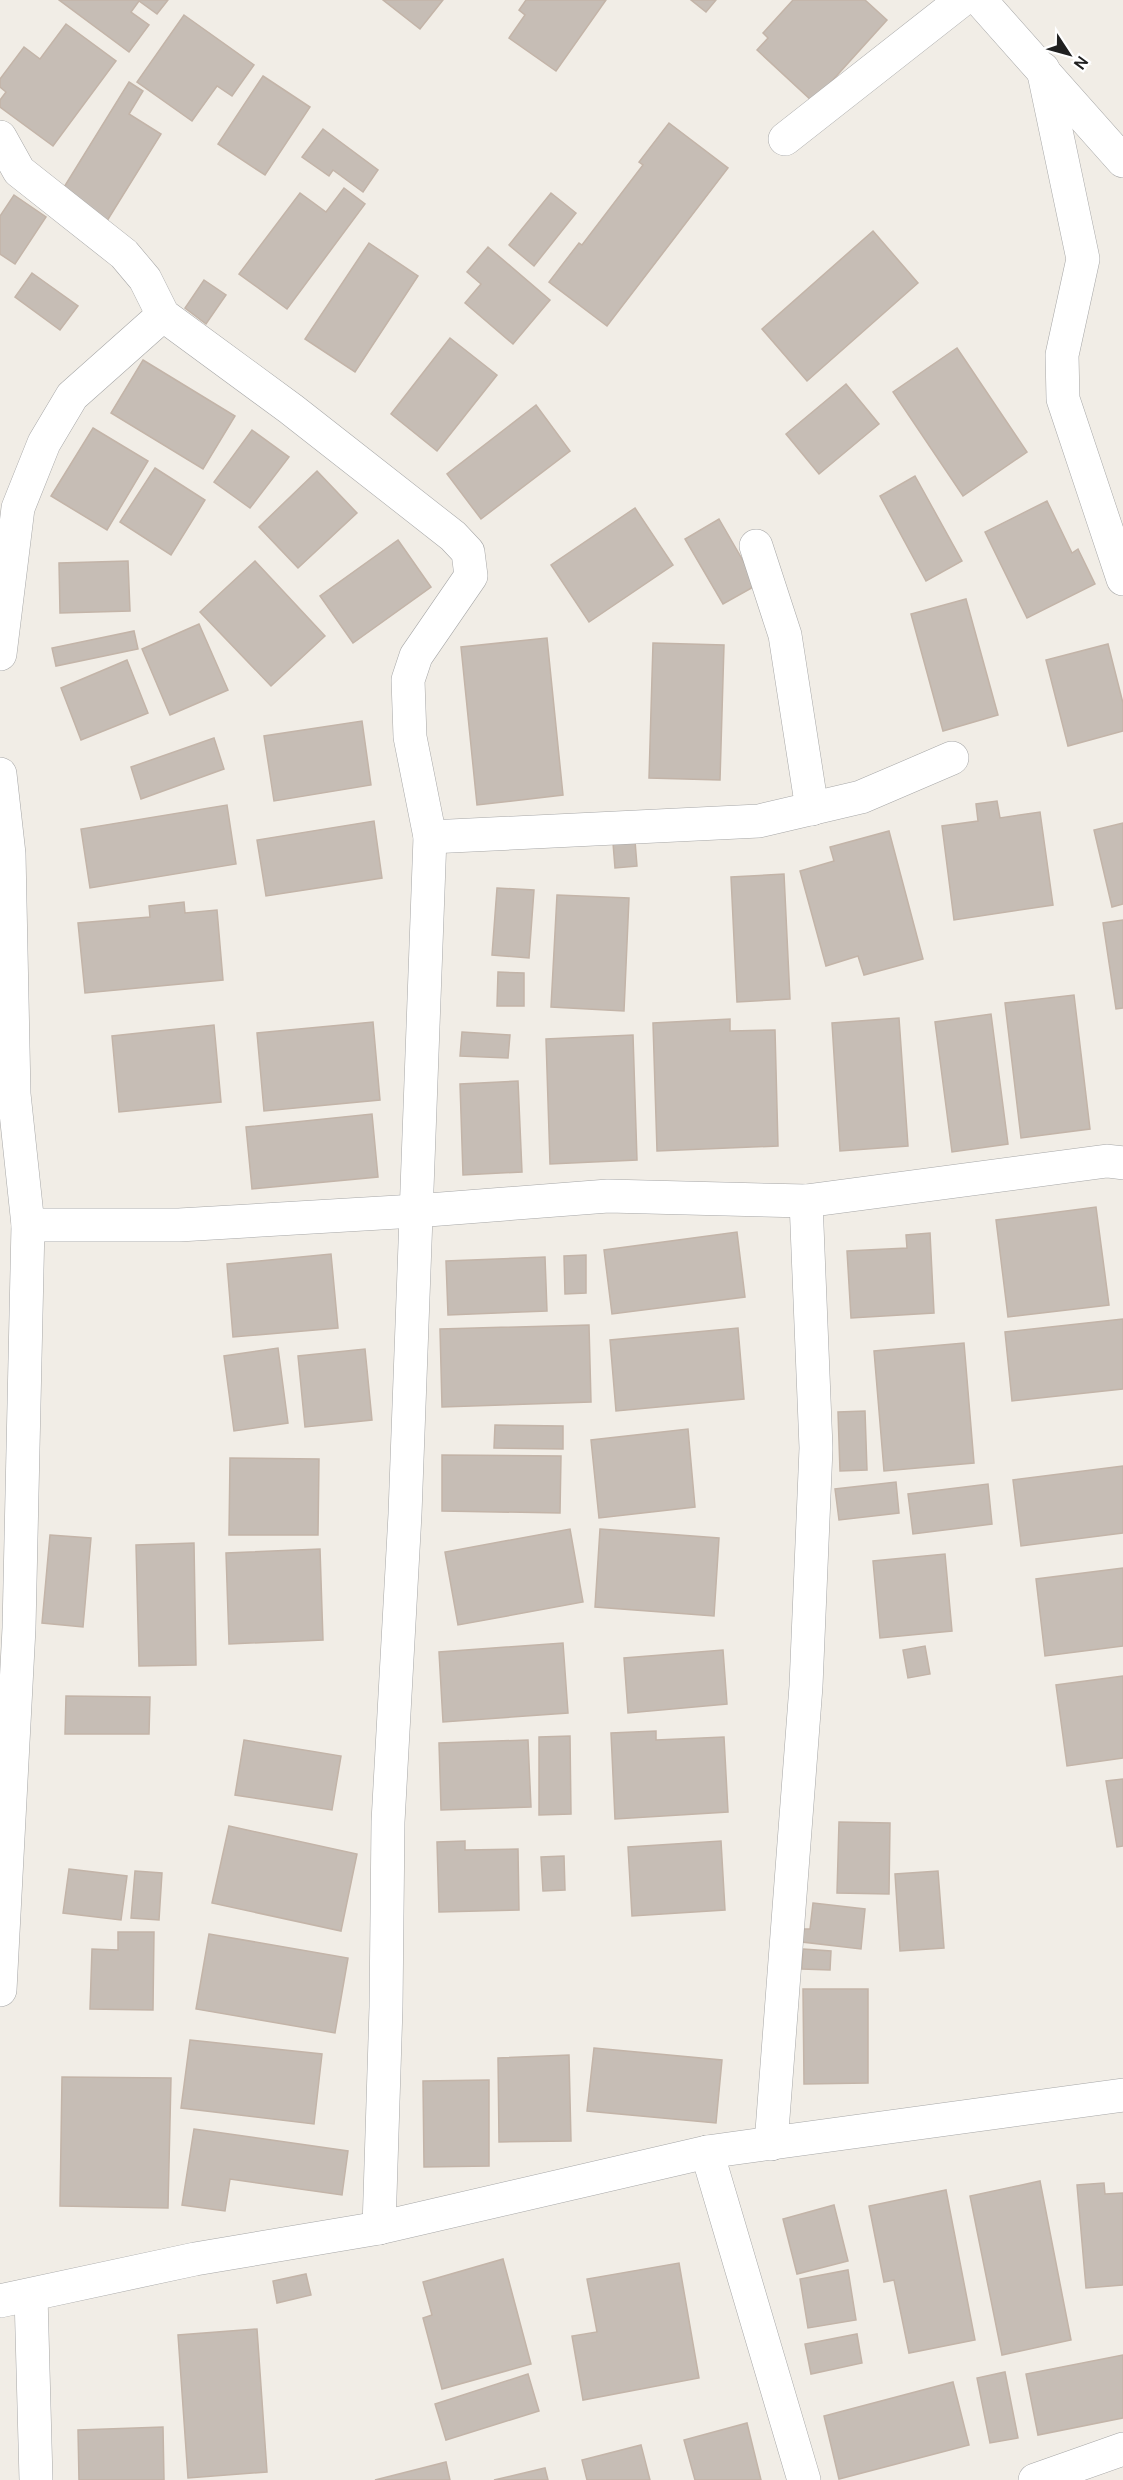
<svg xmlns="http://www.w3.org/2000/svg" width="1123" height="2480" viewBox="0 0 1123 2480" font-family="Manrope,sans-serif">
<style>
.building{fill:#c6bdb5;stroke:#c3b4a8;stroke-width:1.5}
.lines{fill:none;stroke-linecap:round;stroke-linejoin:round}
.minor-casing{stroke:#a7a7a7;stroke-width:34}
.minor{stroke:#fff;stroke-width:33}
</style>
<rect width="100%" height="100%" fill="#f1ede6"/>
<g class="building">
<polygon points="59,0 168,0 157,14 139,1 131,12 149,25 129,52"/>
<polygon points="383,0 443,0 420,29"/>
<polygon points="526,0 606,0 556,71 509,38 525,15 519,10"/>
<polygon points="691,0 716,0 706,12"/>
<polygon points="793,0 865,0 887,20 813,102 757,50 768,38 763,33"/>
<polygon points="184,15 254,65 232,96 217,86 192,121 137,82"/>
<polygon points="66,24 116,61 53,146 0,107 0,100 6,92 0,87 0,79 24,47 40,59"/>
<polygon points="263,76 310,107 265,175 218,144"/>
<polygon points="129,82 143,91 129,114 161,134 107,221 61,192"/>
<polygon points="669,123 728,168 607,326 549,282 579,243 582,245 643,165 639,162"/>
<polygon points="323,129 378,170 363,192 333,170 329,176 302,157"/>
<polygon points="344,188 365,204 287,309 239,274 300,193 326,212"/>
<polygon points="551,193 576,213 534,266 509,245"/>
<polygon points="14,195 46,217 15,264 0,254 0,216"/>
<polygon points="873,231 918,283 807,381 762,329"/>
<polygon points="369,243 418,276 355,372 305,339"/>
<polygon points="488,247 550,300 513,344 465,303 481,284 467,272"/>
<polygon points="32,273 78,306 60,330 15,297"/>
<polygon points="204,280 226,295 206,324 185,308"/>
<polygon points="450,338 497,375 437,451 391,414"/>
<polygon points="957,348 1027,452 963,496 893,392"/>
<polygon points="143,360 235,416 203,469 111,413"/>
<polygon points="846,384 879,424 819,474 786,434"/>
<polygon points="536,405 570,451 481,519 447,474"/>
<polygon points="93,428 148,461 107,530 51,496"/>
<polygon points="252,430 289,457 250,508 214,482"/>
<polygon points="155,468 205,500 171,555 120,522"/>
<polygon points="317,471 357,513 298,568 259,527"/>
<polygon points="915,476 962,561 926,581 880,496"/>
<polygon points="1047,501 1072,553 1078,549 1095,584 1027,618 985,532"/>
<polygon points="635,508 673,565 589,622 551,565"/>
<polygon points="719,519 757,585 723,604 685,539"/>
<polygon points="398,540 431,587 353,643 320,596"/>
<polygon points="128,561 130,611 60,613 59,563"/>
<polygon points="255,561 325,636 271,686 200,612"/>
<polygon points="966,599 998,715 943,731 911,614"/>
<polygon points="199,624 228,690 170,715 142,649"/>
<polygon points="134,631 138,649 56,666 52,648"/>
<polygon points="547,638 563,795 477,805 461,647"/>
<polygon points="653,643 724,645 720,780 649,778"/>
<polygon points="1108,644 1123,703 1123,731 1068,746 1046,660"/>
<polygon points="127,660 148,713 81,740 61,688"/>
<polygon points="362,721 371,785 274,801 264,736"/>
<polygon points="214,738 224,769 141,799 131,767"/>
<polygon points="997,801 1000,818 1040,812 1053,905 954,920 942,826 978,821 976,804"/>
<polygon points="227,805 236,864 90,888 81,829"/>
<polygon points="374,821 382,878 266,896 257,840"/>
<polygon points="1123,823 1123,904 1112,907 1094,830"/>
<polygon points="889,831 923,959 864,975 858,956 826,966 800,871 834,861 830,847"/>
<polygon points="635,841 637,866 615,868 613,843"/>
<polygon points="784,874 790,999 737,1002 731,877"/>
<polygon points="497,888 534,890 529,958 492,955"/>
<polygon points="557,895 629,898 624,1011 551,1007"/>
<polygon points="184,902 185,913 217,910 223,980 85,993 78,923 150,917 149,906"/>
<polygon points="1123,920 1123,1008 1116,1009 1103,923"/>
<polygon points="498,972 524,973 524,1006 497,1006"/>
<polygon points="1074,995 1090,1129 1021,1138 1005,1003"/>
<polygon points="991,1014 1008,1144 952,1152 935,1022"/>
<polygon points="899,1018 908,1146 840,1151 832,1023"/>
<polygon points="730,1019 730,1031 775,1030 778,1146 657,1151 653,1023"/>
<polygon points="373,1022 380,1100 264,1111 257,1033"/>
<polygon points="214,1025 221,1102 119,1112 112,1036"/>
<polygon points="462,1032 510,1035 508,1058 460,1056"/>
<polygon points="633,1035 637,1160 550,1164 546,1039"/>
<polygon points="518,1081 522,1172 463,1175 460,1084"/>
<polygon points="372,1114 378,1177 252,1189 246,1127"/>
<polygon points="1096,1207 1109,1305 1008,1317 996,1220"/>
<polygon points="737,1232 745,1297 612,1314 604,1250"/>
<polygon points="930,1233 934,1313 851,1318 847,1251 907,1248 906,1235"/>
<polygon points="331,1254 338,1328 233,1337 227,1264"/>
<polygon points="586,1255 586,1293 565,1294 564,1256"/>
<polygon points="545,1257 547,1311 448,1315 446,1261"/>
<polygon points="1123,1319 1123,1389 1012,1401 1005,1332"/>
<polygon points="589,1325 591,1402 442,1407 440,1329"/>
<polygon points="738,1328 744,1399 616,1411 610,1340"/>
<polygon points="964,1343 974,1463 884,1471 874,1351"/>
<polygon points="278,1348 288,1423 234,1431 224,1356"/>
<polygon points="365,1349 372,1420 305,1427 298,1356"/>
<polygon points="865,1411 867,1470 840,1471 838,1412"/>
<polygon points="495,1425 563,1426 563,1449 494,1448"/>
<polygon points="688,1429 695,1507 599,1518 591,1440"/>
<polygon points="442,1455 561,1456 560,1513 442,1511"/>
<polygon points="230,1458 319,1459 318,1535 229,1535"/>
<polygon points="1123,1466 1123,1533 1021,1546 1013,1480"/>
<polygon points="896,1482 899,1513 839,1520 835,1489"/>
<polygon points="988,1484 992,1524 913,1534 908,1494"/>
<polygon points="570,1529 583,1602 458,1625 445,1552"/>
<polygon points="600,1529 719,1538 714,1616 595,1607"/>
<polygon points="50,1535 91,1538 83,1627 42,1623"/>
<polygon points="194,1543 196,1665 139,1666 136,1545"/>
<polygon points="320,1549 323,1640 229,1644 226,1553"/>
<polygon points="945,1554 952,1631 880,1638 873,1561"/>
<polygon points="1123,1568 1123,1646 1045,1656 1036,1579"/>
<polygon points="563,1643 568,1713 443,1722 439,1652"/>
<polygon points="925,1646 930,1674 908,1678 903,1650"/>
<polygon points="723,1650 727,1704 628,1713 624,1658"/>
<polygon points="1123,1676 1123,1758 1067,1766 1056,1685"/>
<polygon points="66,1696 150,1697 149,1734 65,1734"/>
<polygon points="656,1731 656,1740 724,1737 728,1812 615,1819 611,1733"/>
<polygon points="570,1736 571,1814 539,1815 539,1737"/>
<polygon points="244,1740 341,1756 332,1810 235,1795"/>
<polygon points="528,1740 531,1807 441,1810 439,1743"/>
<polygon points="1123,1779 1123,1846 1117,1847 1106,1781"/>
<polygon points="839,1822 890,1823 889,1894 837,1893"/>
<polygon points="229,1826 357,1854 341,1931 212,1903"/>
<polygon points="465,1841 465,1850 518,1849 519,1910 439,1912 437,1842"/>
<polygon points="721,1841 725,1910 632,1916 628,1847"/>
<polygon points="564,1856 565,1890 543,1891 541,1857"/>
<polygon points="69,1869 127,1876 121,1920 63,1913"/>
<polygon points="135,1871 162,1873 159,1920 131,1918"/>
<polygon points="938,1871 944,1948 900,1951 895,1874"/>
<polygon points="813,1903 865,1909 861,1949 802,1942 804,1929 810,1929"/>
<polygon points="118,1932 154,1932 153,2010 90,2009 92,1949 118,1950"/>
<polygon points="209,1934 348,1958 335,2033 196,2009"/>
<polygon points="803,1949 831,1951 830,1970 802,1969"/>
<polygon points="803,1989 868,1989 868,2083 804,2084"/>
<polygon points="190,2040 322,2054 314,2124 181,2108"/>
<polygon points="594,2048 722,2060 716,2123 587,2111"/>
<polygon points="569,2055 571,2141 499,2142 498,2058"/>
<polygon points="62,2077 171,2078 168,2208 60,2206"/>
<polygon points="489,2080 489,2166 424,2167 423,2081"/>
<polygon points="194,2129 348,2151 342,2195 230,2179 225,2211 182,2205"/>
<polygon points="1040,2181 1071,2340 1002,2355 970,2196"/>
<polygon points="1104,2183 1105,2194 1123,2193 1123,2285 1086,2288 1077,2185"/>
<polygon points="946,2190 975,2340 909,2353 894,2280 884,2282 869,2206"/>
<polygon points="834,2205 848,2261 797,2274 783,2219"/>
<polygon points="503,2259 531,2364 442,2389 423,2318 432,2315 423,2282"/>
<polygon points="679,2263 699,2378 583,2400 572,2336 597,2332 587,2279"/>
<polygon points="848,2270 856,2320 808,2328 800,2279"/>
<polygon points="306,2274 311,2295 277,2303 273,2281"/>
<polygon points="257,2329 267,2472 188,2478 178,2335"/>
<polygon points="857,2334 862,2363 811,2374 805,2344"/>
<polygon points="1123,2355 1123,2418 1038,2435 1026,2374"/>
<polygon points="1005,2372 1018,2438 990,2443 977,2378"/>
<polygon points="528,2374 539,2411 446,2440 435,2404"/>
<polygon points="953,2382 969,2445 839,2479 824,2416"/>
<polygon points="747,2423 761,2480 695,2480 684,2440"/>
<polygon points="163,2427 164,2480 79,2480 78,2430"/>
<polygon points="641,2445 650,2480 587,2480 582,2460"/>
<polygon points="446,2462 450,2480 375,2480"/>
<polygon points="545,2468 548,2480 494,2480"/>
</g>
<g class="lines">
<g class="minor-casing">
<g id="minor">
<polyline points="980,0 1123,161"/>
<polyline points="1043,69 1083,259 1062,355 1063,399 1123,579"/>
<polyline points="0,137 19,171 124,254 145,279 163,315 291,409 453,536 468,552 471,576 416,656 408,680 410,737 430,837 405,1514 388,1822 386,2007 379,2228"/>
<polyline points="785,139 962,0"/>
<polyline points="756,546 785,635 812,809"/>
<polyline points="0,654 18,508 44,443 72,396 163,315"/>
<polyline points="0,774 9,854 14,1094 28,1225 19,1628 0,1990"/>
<polyline points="430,837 759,821 861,797 952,758"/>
<polyline points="28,1225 179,1225 415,1211 608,1196 806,1201 1107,1161 1123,1163"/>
<polyline points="771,2144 806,1686 816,1448 806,1201"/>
<polyline points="707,2152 804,2480"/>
<polyline points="31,2295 36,2480"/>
<polyline points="0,2301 195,2259 379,2228 707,2152 1123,2095"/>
<polyline points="1035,2480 1123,2449"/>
</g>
</g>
<use href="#minor" class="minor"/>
</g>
<g transform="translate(1069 54) rotate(126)" stroke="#ffffff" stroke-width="4.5" paint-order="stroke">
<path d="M0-4.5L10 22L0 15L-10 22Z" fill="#202020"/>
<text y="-9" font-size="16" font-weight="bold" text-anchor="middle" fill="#202020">N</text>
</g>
</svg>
